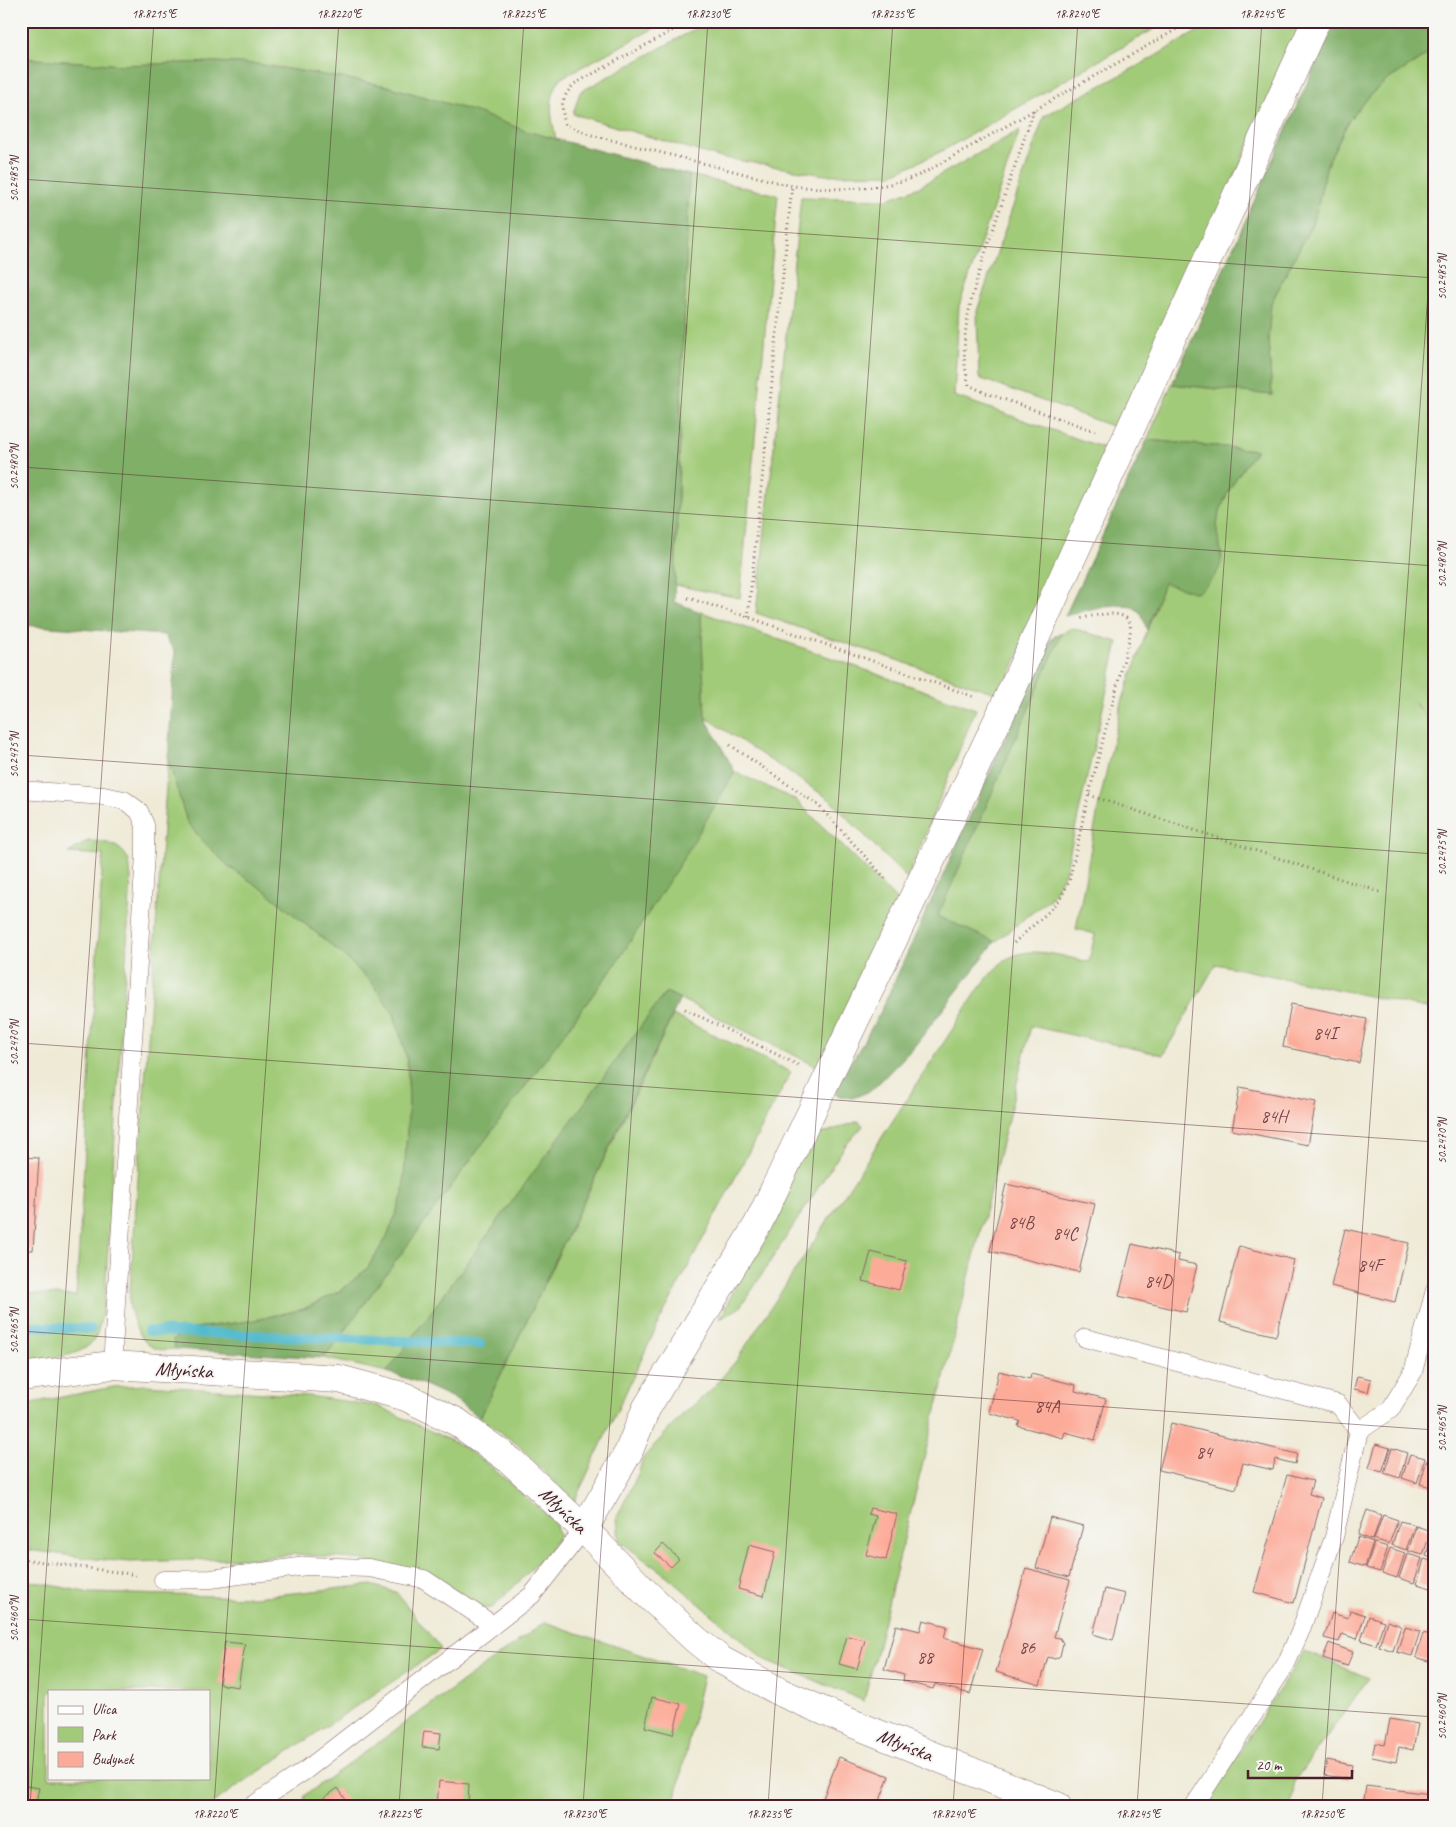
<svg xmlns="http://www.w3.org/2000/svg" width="1456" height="1827" viewBox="0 0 1456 1827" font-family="Caveat,sans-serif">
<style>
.green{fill:#a1cb78;stroke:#767552;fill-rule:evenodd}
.forest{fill:#80af68;stroke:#65674a}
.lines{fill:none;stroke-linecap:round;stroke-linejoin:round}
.stream{stroke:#4fb9cc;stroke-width:10}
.building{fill:#fdab99}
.service-casing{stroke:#846667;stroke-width:19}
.minor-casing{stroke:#846667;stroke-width:29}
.path{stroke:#846667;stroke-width:3;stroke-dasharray:1 4;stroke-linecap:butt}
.service{stroke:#fff;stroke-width:18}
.minor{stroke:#fff;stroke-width:28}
.ticks{fill:none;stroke:#4a1f2b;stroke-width:1;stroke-opacity:0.45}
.labels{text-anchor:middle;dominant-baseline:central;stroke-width:4;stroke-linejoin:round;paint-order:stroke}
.number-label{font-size:18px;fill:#774246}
.street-label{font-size:20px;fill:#4a1f2b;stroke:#f6f6f2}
.neatline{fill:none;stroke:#4a1f2b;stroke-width:2}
.ticks-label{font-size:12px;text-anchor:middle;fill:#4a1f2b}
</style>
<rect width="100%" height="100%" fill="#f6f6f2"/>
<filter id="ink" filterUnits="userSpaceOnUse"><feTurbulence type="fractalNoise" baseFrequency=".02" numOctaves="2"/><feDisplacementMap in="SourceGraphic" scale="10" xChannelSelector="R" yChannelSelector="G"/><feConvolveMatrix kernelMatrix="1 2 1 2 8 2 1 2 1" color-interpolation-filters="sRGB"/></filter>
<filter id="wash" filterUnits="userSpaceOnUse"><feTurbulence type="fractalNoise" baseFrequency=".0096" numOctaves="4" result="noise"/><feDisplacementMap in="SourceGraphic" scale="20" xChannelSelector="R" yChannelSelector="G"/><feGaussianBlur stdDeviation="1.12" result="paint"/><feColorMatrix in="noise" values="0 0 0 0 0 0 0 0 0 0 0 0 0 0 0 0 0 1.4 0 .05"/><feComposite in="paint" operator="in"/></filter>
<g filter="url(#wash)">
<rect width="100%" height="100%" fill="#efead6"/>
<g class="green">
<path d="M21,21H668L561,78C547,98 551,117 556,139L525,131L476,112L387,86L300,71L257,64L215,62L123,65L21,58Z"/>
<polygon points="710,21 1168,21 944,150 893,174 825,175 718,157 573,114 580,92"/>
<polygon points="1215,21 1305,21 1120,429 979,378 977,311 1044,116 1147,61"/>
<path d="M1435,50V725L1413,702L1435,727V1010L1216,964L1163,1055L1031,1026L864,1701L764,1659L667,1576L619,1541L617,1517L639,1472L643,1458L680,1417L711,1390L736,1361L978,990C986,980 994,968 1004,961C1028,943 1063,957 1089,962L1095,934L1076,929L1099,804L1122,702L1164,582L1222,557C1219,547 1216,536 1217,526C1220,498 1240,471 1256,450L1147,440L1172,384L1272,395L1268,339L1271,303L1311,226L1317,209L1327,164L1349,120L1372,93L1386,81Z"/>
<polygon points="1020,130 959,306 954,396 1110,450 1001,695 756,613 801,197 888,199 917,188"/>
<polygon points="689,175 778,195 740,598 675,585"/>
<polygon points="701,612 976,709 907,879 829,799 705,717"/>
<polygon points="1072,628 1118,642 1065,873 1051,898 995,942 937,916 1062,633"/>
<path d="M168,759L187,822L201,839L229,867L264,890L342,954L372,983L394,1014L407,1059L409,1101L403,1194L388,1235L367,1269L340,1291L304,1309L250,1321L188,1329L173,1340L175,1349C170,1349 163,1351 158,1349C139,1345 133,1320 129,1304Z"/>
<polygon points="735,772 796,800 897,900 818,1067 666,992 387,1372 324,1358 617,962"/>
<path d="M88,841C104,841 123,844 129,862C130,866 130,873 131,878L105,1295C103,1308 101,1323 96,1336C86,1359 42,1359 21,1361V1293L76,1296L103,855L68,853Z"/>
<polygon points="673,1015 791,1072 659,1322 574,1502 517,1444 480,1418"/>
<polygon points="859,1121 863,1126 845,1146 748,1296 739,1308 720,1319 802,1148 812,1137"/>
<polygon points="145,1385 308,1396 378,1406 462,1446 490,1466 555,1522 559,1536 547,1554 492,1608 480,1608 364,1560 296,1554 258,1558 130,1562 95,1559 21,1549 21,1405 113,1387"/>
<path d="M21,1579L90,1593L254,1597L371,1585L396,1592L441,1649L208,1806H21ZM49,1691H209V1778H49Z"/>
<polygon points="545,1622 703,1676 674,1806 306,1806 304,1796"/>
<polygon points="1304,1651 1369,1678 1295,1780 1291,1806 1205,1806"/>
</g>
<g class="forest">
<polygon points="1338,21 1429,21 1435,23 1435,50 1386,81 1372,93 1349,120 1327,164 1317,209 1311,226 1271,303 1268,339 1272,395 1172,384 1327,39"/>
<polygon points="21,58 123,65 215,62 257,64 337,77 387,86 476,112 526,131 689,175 674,602 701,612 705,717 735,772 683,859 617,962 324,1358 175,1349 173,1340 188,1329 250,1321 304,1309 340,1291 367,1269 388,1235 403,1194 409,1101 407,1059 394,1014 372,983 342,954 264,890 229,867 201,839 187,822 168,759 175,652 164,635 21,625 21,307 24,270 21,269"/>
<path d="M1147,440L1257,450C1240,471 1221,497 1217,525C1216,536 1221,545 1221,555C1223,572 1208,584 1197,593L1164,583L1147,630C1144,622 1143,614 1136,609C1120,598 1082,612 1065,616Z"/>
<polygon points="1062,633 938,916 995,942 913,1048 872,1090 853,1098 843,1097 837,1095 835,1090 836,1084 855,1056 880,1013 1049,643 1053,637"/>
<polygon points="666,992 680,999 480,1418 453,1398 418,1382 387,1372"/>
</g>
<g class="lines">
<g class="stream">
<polyline points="21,1326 91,1329"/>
<polyline points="148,1331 480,1344"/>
</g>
</g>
<g id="blocks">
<g class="building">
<polygon points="21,863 26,863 23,913 21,913"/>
<polygon points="1291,1004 1367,1019 1359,1063 1283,1047"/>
<polygon points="1240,1087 1316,1102 1308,1145 1232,1130"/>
<polygon points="21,1157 39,1158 33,1250 21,1250"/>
<polygon points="1006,1184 1095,1204 1079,1272 990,1251"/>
<polygon points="1345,1229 1409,1243 1395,1302 1331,1286"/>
<polygon points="1132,1244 1179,1255 1178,1261 1197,1265 1186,1312 1119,1296"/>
<polygon points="1239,1246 1294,1260 1276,1336 1220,1322"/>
<polygon points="871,1252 907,1261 899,1290 863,1281"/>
<polygon points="999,1371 1030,1379 1031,1374 1076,1385 1075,1391 1106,1399 1095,1440 1065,1432 1063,1438 1018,1426 1020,1421 989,1413"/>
<polygon points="1357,1376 1371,1379 1368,1392 1354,1389"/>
<polygon points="1171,1423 1297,1454 1295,1464 1275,1459 1273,1470 1243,1463 1236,1489 1159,1470"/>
<polygon points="1376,1444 1390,1448 1382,1472 1369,1468"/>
<polygon points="1392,1448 1407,1453 1400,1478 1384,1473"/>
<polygon points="1410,1454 1425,1458 1417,1483 1402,1478"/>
<polygon points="1427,1460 1435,1462 1435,1488 1420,1484"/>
<polygon points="1287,1475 1313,1481 1309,1494 1322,1498 1294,1603 1254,1592"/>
<polygon points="870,1508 897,1514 886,1560 866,1555 876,1516 868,1514"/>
<polygon points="1367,1510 1381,1515 1373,1540 1358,1535"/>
<polygon points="1383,1515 1398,1520 1389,1544 1374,1539"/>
<polygon points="1050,1517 1083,1526 1069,1577 1036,1568"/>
<polygon points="1400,1521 1415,1525 1406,1550 1392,1545"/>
<polygon points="1416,1526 1431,1531 1423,1555 1408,1551"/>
<polygon points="1433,1531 1435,1532 1435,1559 1426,1556"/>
<polygon points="1358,1537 1373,1542 1365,1567 1350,1562"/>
<polygon points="1374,1543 1388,1547 1380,1572 1366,1568"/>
<polygon points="663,1544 679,1559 671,1567 655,1553"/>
<polygon points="749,1545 775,1552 764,1596 738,1589"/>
<polygon points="1390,1548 1405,1553 1397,1578 1382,1573"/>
<polygon points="1407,1554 1422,1558 1414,1583 1399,1578"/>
<polygon points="1424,1559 1435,1562 1435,1577 1431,1588 1417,1584"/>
<polygon points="1026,1568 1070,1580 1054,1637 1060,1638 1063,1643 1060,1656 1055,1659 1048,1657 1040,1685 996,1672"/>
<polygon points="1105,1589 1125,1594 1113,1640 1093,1634"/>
<polygon points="1350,1610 1365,1615 1357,1639 1342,1634 1339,1642 1324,1638 1332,1613 1348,1618"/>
<polygon points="1369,1616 1384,1621 1376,1645 1361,1640"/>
<polygon points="923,1620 947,1626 944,1638 983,1649 970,1694 935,1684 933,1689 903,1681 904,1675 884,1669 896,1625 920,1631"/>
<polygon points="1387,1621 1401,1626 1393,1651 1379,1646"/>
<polygon points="1405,1627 1420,1631 1412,1656 1397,1652"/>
<polygon points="1423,1633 1435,1636 1435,1649 1431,1662 1416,1657"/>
<polygon points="847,1636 865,1640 857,1669 839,1664"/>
<polygon points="225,1642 245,1644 238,1687 219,1684"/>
<polygon points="1329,1643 1353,1652 1347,1666 1323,1658"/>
<polygon points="652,1697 681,1704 673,1734 645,1727"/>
<polygon points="1390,1719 1418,1724 1413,1750 1399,1747 1396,1762 1372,1757 1375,1743 1385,1745"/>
<polygon points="424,1731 441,1733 439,1749 422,1747"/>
<polygon points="839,1757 889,1776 878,1806 820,1806"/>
<polygon points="1327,1760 1352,1765 1349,1779 1324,1775"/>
<polygon points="439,1781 469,1784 468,1806 437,1806"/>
<polygon points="21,1785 39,1788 36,1802 21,1799"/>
<polygon points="1366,1786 1431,1794 1430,1806 1363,1806"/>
<polygon points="338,1788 348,1803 343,1806 321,1806 318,1802"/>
</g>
</g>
</g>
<g filter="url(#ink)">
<use href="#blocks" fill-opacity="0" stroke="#846667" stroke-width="1"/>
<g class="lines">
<g class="service-casing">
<g id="service">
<polyline points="21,790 104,796 124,800 139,811 145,825 145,854 112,1365"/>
<polyline points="1085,1338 1338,1404 1359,1431 1334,1537 1300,1632 1286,1664 1194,1806"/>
<polyline points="1359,1431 1390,1410 1413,1372 1435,1290"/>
<polyline points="163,1580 211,1579 306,1566 369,1568 424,1579 493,1625"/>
<polyline points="252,1806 306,1770 532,1595 584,1529"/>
</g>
</g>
<g class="minor-casing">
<g id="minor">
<polyline points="21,1377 112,1365 339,1379 406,1397 457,1422 511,1461 584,1529 645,1592 695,1639 721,1660 782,1693 849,1722 1057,1806"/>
<polyline points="584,1529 628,1453 646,1409 758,1224 1004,707 1316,21"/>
</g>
</g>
<g class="path">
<path d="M690,21L574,84C560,101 561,103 565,125L592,135L792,186C840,190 877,192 922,174L1191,21"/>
<path d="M1034,110C1022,145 1010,180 998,215C982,264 953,334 969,385L983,392L1095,431"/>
<polyline points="688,598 748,617 975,697"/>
<polyline points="748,617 792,186"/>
<polyline points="730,745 818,805 886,879"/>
<polyline points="1089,795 1380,892"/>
<path d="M1014,943L1048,912L1061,897L1069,882L1087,801L1129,640C1130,635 1131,629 1130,624C1125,607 1091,616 1079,619"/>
<polyline points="685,1009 800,1066"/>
<polyline points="21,1559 138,1575"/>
</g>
<use href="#service" class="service"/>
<use href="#minor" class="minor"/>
</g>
</g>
<path class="ticks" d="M21,179L1435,278M21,467L1435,566M21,755L1435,854M21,1043L1435,1142M21,1331L1435,1430M21,1619L1435,1717M30,1806L154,21M214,1806L339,21M399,1806L524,21M583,1806L708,21M768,1806L893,21M953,1806L1078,21M1137,1806L1262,21M1322,1806L1435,193"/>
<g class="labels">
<g class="number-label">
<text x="1325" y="1033">84I</text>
<text x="1274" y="1116">84H</text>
<text x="1021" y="1222">84B</text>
<text x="1065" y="1233">84C</text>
<text x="1370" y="1265">84F</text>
<text x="1158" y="1281">84D</text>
<text x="1047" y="1406">84A</text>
<text x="1204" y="1452">84</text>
<text x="1027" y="1647">86</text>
<text x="925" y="1657">88</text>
</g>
<g class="street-label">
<text transform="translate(184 1370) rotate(3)">Młyńska</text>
<text transform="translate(563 1510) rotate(44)">Młyńska</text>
<text transform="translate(905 1745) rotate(22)">Młyńska</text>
</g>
</g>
<rect width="1456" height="1827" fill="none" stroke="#f6f6f2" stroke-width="55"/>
<rect x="48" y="1690" width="162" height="90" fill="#f6f6f2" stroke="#b1a0a2"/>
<rect x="58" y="1706" width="25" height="8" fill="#ffffff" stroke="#b1a0a2"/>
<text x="92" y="1714" font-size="15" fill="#4a1f2b">Ulica</text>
<rect x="58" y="1727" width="25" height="15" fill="#a1cb78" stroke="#b1a0a2"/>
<text x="92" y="1740" font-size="15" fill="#4a1f2b">Park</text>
<rect x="58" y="1752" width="25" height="15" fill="#fdab99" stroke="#b1a0a2"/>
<text x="92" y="1764" font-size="15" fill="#4a1f2b">Budynek</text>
<path d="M1248 1770v8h104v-8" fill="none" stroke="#4a1f2b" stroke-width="2.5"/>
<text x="1256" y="1770" font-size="15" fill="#4a1f2b" stroke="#f6f6f2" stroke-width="4" paint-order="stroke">20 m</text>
<rect x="28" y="28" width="1400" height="1772" class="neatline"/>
<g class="ticks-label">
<text x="154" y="18">18.8215°E</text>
<text x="339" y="18">18.8220°E</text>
<text x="523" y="18">18.8225°E</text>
<text x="708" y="18">18.8230°E</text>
<text x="892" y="18">18.8235°E</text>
<text x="1077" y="18">18.8240°E</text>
<text x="1262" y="18">18.8245°E</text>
<text transform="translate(14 179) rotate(-90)" y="4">50.2485°N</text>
<text transform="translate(1442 277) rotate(-90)" y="4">50.2485°N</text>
<text transform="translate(14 467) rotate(-90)" y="4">50.2480°N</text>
<text transform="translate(1442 565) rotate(-90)" y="4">50.2480°N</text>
<text transform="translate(14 755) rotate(-90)" y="4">50.2475°N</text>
<text transform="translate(1442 853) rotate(-90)" y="4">50.2475°N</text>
<text transform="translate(14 1043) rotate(-90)" y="4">50.2470°N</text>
<text transform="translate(1442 1141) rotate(-90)" y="4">50.2470°N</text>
<text transform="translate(14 1331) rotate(-90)" y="4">50.2465°N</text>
<text transform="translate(1442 1429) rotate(-90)" y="4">50.2465°N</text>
<text transform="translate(14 1619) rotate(-90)" y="4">50.2460°N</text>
<text transform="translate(1442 1717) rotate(-90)" y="4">50.2460°N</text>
<text x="215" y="1818">18.8220°E</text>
<text x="399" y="1818">18.8225°E</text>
<text x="584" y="1818">18.8230°E</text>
<text x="769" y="1818">18.8235°E</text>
<text x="953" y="1818">18.8240°E</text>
<text x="1138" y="1818">18.8245°E</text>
<text x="1322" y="1818">18.8250°E</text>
</g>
</svg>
